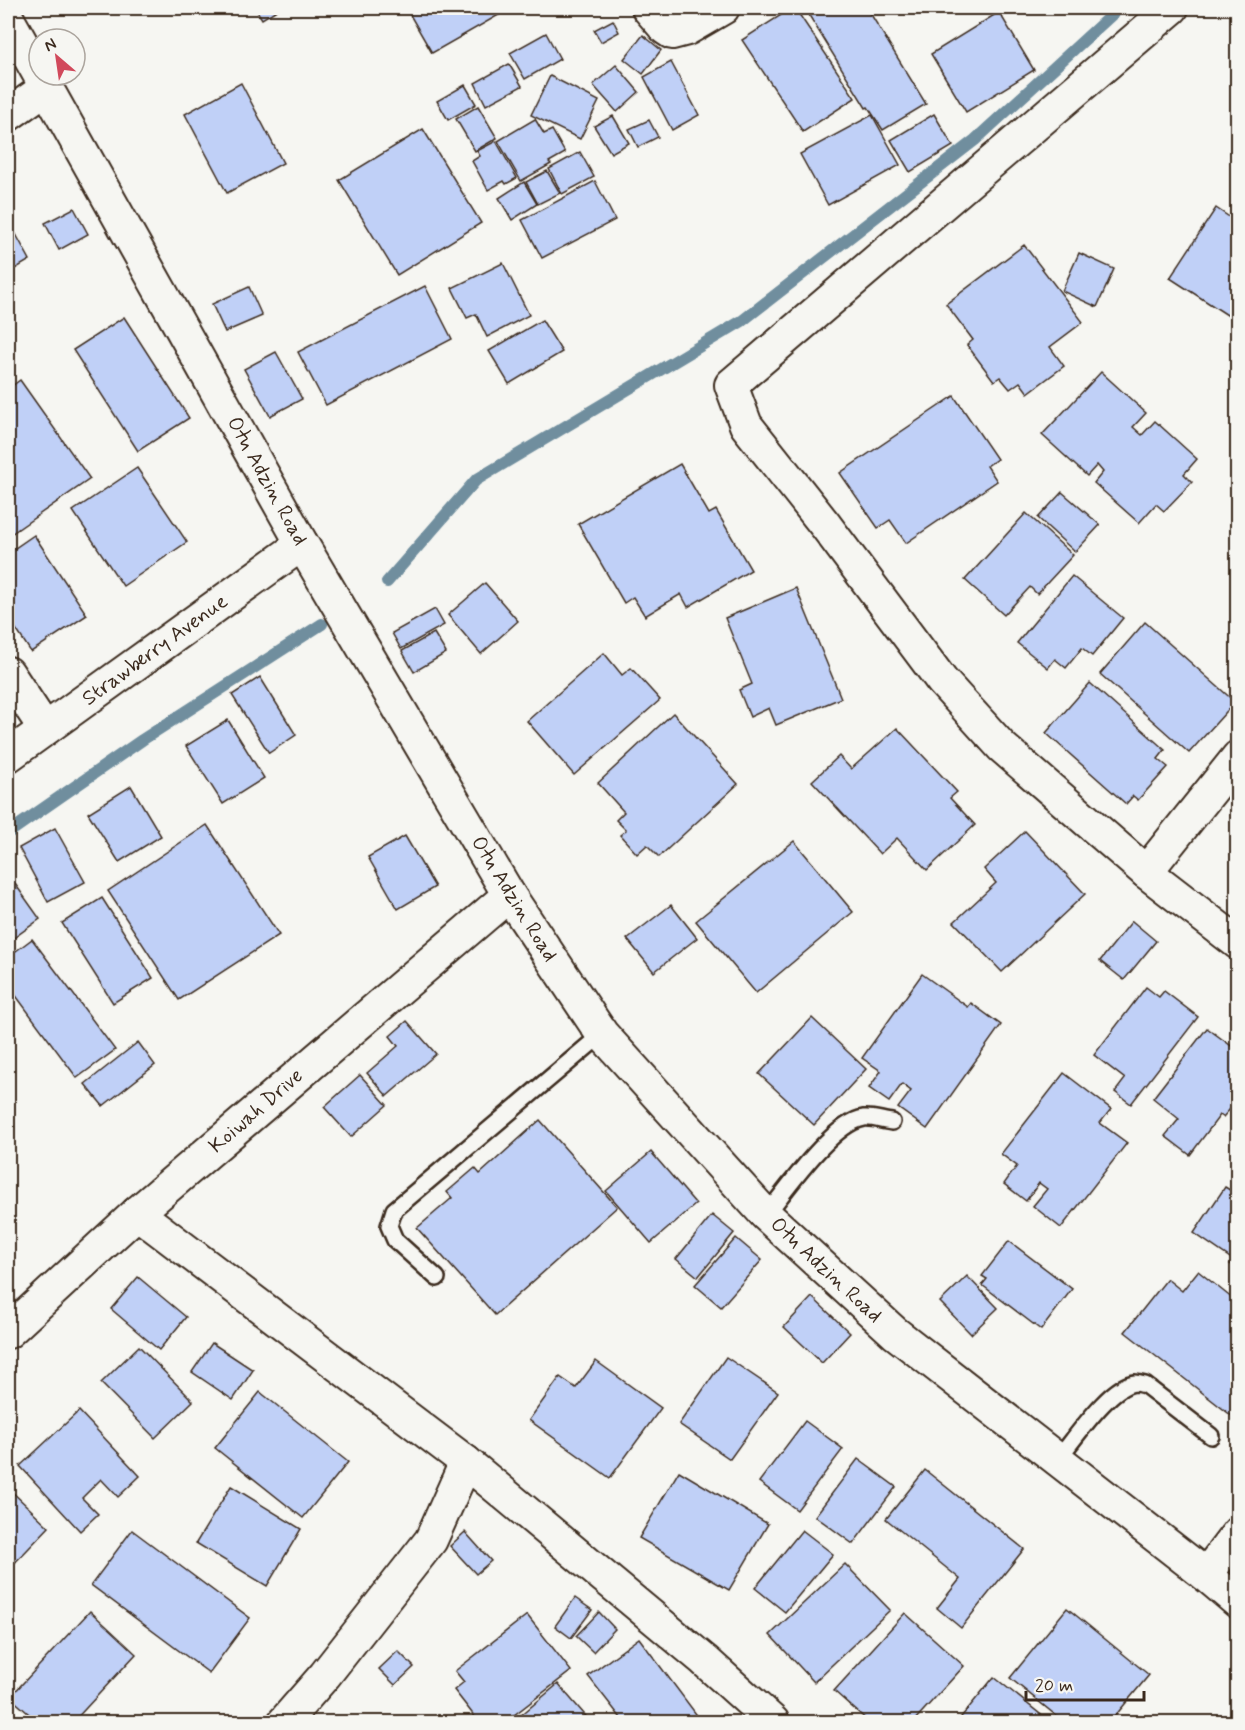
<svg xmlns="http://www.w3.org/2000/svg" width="1245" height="1730" viewBox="0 0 1245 1730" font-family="Mynerve,sans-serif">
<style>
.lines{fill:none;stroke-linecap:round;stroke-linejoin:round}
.stream{stroke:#6f8e9e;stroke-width:12}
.building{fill:#c0d0f7;stroke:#3b2a1e;stroke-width:1.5}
.service-casing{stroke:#3b2a1e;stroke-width:20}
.minor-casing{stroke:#3b2a1e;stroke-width:36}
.service{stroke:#f6f6f2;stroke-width:15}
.minor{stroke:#f6f6f2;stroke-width:32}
.labels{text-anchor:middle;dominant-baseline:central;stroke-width:4.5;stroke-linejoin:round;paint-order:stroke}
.street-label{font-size:21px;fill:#3b2a1e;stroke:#f6f6f2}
</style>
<rect width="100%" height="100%" fill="#f6f6f2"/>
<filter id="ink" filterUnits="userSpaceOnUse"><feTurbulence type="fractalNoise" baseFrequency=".0167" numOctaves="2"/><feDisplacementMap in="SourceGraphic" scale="12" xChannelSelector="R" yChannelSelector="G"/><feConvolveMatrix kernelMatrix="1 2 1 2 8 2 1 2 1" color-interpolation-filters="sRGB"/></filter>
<g filter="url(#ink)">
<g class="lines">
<g class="stream">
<polyline points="387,582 476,480 742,321 975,140 1119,8"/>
<polyline points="8,833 142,740 322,624"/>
</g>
</g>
<g class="building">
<polygon points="255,8 280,8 262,19"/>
<polygon points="406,8 511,8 432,53"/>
<polygon points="792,8 795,8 855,98 803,132 742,40"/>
<polygon points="814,8 867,8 926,104 883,130 868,107 866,108 807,12"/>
<polygon points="999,12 1034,70 966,112 931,54"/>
<polygon points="613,20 619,32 601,42 594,30"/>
<polygon points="546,33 560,59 525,79 510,53"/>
<polygon points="643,35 661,50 643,74 624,59"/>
<polygon points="671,62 699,115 672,130 644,77"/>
<polygon points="509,64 522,86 486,105 475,83"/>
<polygon points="616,65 639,92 617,112 593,85"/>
<polygon points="550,76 599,101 580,139 531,115"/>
<polygon points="241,83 283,163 227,193 185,114"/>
<polygon points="465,85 476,104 448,120 437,101"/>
<polygon points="478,106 497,138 475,151 456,119"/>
<polygon points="934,114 953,146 910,172 891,140"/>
<polygon points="872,115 900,165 828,205 800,154"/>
<polygon points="613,116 629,143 611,153 594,126"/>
<polygon points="535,119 544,134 552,130 565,153 549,162 551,164 521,181 498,141"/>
<polygon points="649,120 658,137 638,147 629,129"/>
<polygon points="423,129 481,223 397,275 339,180"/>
<polygon points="496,141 517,178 506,184 504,181 488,190 472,161 480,156 477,151"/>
<polygon points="580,152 594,177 562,194 549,169"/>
<polygon points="547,171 560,193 538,204 526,182"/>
<polygon points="595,181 615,220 542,258 522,220"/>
<polygon points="524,182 537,204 512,220 499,198"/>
<polygon points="74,208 88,234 59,250 45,223"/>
<polygon points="1216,208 1238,223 1238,322 1170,278"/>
<polygon points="12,227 30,260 8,273 8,230"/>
<polygon points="1024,245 1083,322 1050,347 1064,366 1028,393 1020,382 1010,389 1000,377 994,381 967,345 973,340 946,304"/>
<polygon points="1079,253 1114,269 1097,307 1062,291"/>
<polygon points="503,263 529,315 487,337 476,314 467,318 452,288"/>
<polygon points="425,286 452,339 326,405 298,352"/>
<polygon points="249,287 262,316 225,332 212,304"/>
<polygon points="124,317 189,418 138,451 73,350"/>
<polygon points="542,320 562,352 509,384 489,351"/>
<polygon points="276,352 302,399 270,416 244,369"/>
<polygon points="1101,372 1146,413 1133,427 1142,435 1155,421 1197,459 1184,474 1192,482 1164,511 1156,504 1139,523 1094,483 1103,472 1097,465 1087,476 1042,435"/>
<polygon points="20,380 90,479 11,534 8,529 8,389"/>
<polygon points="954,396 997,459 987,466 997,481 906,543 890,520 878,528 840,473"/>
<polygon points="680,464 709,514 716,510 751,570 688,607 681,594 645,616 633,597 624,603 578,524"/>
<polygon points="137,468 187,542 123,586 73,511"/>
<polygon points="1062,492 1100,525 1075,552 1038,518"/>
<polygon points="1026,513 1073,555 1037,594 1030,587 1004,615 965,580"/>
<polygon points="34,535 87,615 31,652 8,617 8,553"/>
<polygon points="1072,576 1123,618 1092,656 1082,648 1066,668 1055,659 1048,668 1017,643"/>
<polygon points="485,583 518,621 481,654 448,615"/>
<polygon points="796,588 841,698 776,725 769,708 750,717 739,690 752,684 725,618"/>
<polygon points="435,609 444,625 401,649 392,633"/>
<polygon points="1145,622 1235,702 1189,753 1100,674"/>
<polygon points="434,633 446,653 414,672 402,651"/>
<polygon points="604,653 622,675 631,668 660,700 574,775 527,721"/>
<polygon points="260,677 296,735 269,753 232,695"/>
<polygon points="1090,683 1165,750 1158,759 1168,767 1138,800 1133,796 1126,804 1046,733"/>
<polygon points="673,713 738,784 659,857 647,845 637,854 620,835 626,830 616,820 624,812 598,783"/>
<polygon points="228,720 264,778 223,804 186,746"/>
<polygon points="897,728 957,792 950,798 975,825 927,870 897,838 880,854 812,781 839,756 851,769"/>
<polygon points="131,786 161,836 119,862 88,813"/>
<polygon points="207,825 279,935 179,1000 108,891"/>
<polygon points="55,828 85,882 48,902 19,848"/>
<polygon points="1025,831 1085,894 1002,972 954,922 996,883 984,869"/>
<polygon points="405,836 435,887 398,909 368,857"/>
<polygon points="794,841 853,912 756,993 696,921"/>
<polygon points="8,874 40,919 8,942"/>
<polygon points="102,898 153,978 113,1003 62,923"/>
<polygon points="671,905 697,938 654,972 627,939"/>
<polygon points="1132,921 1156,941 1124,980 1100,961"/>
<polygon points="32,939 115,1050 77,1078 8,985 8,957"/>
<polygon points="922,974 968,1007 971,1003 1001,1025 927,1129 898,1108 911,1091 902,1084 889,1102 869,1088 881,1071 862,1058"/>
<polygon points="1146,987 1159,997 1164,991 1198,1017 1131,1104 1115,1092 1125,1079 1094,1055"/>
<polygon points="812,1018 866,1069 814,1125 759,1074"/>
<polygon points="407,1021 436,1054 387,1096 367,1073 398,1046 390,1036"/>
<polygon points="1207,1028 1238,1051 1238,1088 1235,1091 1238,1093 1238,1100 1223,1117 1220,1115 1190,1155 1165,1136 1179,1119 1153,1098"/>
<polygon points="138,1042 155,1065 103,1106 85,1084"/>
<polygon points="1064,1073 1111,1109 1100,1123 1127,1143 1061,1228 1033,1206 1047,1189 1039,1183 1026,1201 1004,1184 1017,1166 1001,1154"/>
<polygon points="360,1075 387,1105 351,1137 324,1107"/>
<polygon points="540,1120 617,1207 495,1315 417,1228 452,1198 447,1192 475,1168 480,1174"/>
<polygon points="651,1152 696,1204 651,1243 606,1191"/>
<polygon points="1225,1187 1238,1195 1238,1269 1230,1264 1233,1260 1194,1233"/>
<polygon points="712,1215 734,1233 698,1277 676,1259"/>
<polygon points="736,1238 762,1260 721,1307 695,1285"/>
<polygon points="1009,1241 1072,1289 1041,1330 982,1285 987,1279 982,1276"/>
<polygon points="1198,1271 1238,1303 1238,1409 1232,1416 1125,1332 1167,1279 1182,1291"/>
<polygon points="967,1276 998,1308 971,1334 940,1302"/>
<polygon points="138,1277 186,1317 159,1350 111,1309"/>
<polygon points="812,1297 850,1333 822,1363 784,1327"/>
<polygon points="212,1343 253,1370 233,1400 192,1372"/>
<polygon points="139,1346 193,1401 155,1438 101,1383"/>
<polygon points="726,1357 778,1392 730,1459 679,1424"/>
<polygon points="596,1361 661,1408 610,1478 529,1420 560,1377 576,1388"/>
<polygon points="260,1392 348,1462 303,1518 215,1448"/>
<polygon points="79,1411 140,1476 118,1497 101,1479 82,1498 98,1514 80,1531 20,1466"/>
<polygon points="805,1421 843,1449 797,1510 759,1482"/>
<polygon points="858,1459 896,1487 853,1544 815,1516"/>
<polygon points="925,1470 1024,1549 961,1628 937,1608 960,1579 886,1519"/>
<polygon points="679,1471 768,1524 729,1590 639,1538"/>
<polygon points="231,1486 301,1529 267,1586 196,1543"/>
<polygon points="8,1488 49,1527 8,1570"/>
<polygon points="132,1530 250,1618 209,1673 91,1585"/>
<polygon points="802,1530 833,1554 785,1612 755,1588"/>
<polygon points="465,1532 491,1561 476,1574 450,1546"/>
<polygon points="845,1564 890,1610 814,1682 770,1635"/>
<polygon points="575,1598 592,1610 571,1638 555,1626"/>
<polygon points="1067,1608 1149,1675 1110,1722 1064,1722 1010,1678"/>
<polygon points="90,1611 136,1654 73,1722 38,1722 10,1697"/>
<polygon points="599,1612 615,1629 593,1652 576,1636"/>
<polygon points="905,1613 964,1666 913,1722 869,1722 834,1691"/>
<polygon points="527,1615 571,1671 505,1722 479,1722 454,1690 464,1682 455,1671"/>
<polygon points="639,1638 699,1718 693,1722 624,1722 588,1676"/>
<polygon points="398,1651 414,1667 395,1685 379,1669"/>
<polygon points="994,1677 1050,1722 957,1722"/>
<polygon points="558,1684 591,1722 513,1722"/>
</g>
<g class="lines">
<g class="service-casing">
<g id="service">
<path d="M766,1215C787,1189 832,1123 864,1118C872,1117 883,1121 892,1122"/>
<polyline points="437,1278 395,1240 389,1226 394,1210 602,1034"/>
<path d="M1058,1459C1074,1440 1110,1385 1135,1383C1138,1383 1141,1384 1145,1385L1211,1436"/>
</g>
</g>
<g class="minor-casing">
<g id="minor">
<polyline points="648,8 666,29 672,33 687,29 723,8"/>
<polyline points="1172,8 731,385 746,425 826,526 942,681 1002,747 1146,872 1238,943"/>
<polyline points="8,19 302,544 509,895 602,1034 766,1215 895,1333 1206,1575 1238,1602"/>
<polyline points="8,115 46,88"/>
<polyline points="8,673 45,729"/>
<polyline points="8,756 302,544"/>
<polyline points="1146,872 1238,757"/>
<polyline points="137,1213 466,1462 704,1660 773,1722"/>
<polyline points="8,1332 137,1213 509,895"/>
<polyline points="1206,1575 1238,1533"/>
<polyline points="284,1722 325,1675 431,1540 466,1462"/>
</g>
</g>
<use href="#service" class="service"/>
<use href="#minor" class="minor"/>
</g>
</g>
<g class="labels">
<g class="street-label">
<text transform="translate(267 481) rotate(61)">Otu Adzin Road</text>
<text transform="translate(155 650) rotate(-36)">Strawberry Avenue</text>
<text transform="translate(514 899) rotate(58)">Otu Adzin Road</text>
<text transform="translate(256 1111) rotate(-41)">Koiwah Drive</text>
<text transform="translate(826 1270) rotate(43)">Otu Adzin Road</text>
</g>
</g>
<rect width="1245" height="1730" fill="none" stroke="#f6f6f2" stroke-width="30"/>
<rect x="15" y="15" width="1215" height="1700" fill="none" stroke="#3b2a1e" stroke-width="2" filter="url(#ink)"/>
<g transform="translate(57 57) rotate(331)"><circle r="28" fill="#f6f6f2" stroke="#aba49d" stroke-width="1.5"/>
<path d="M0-4.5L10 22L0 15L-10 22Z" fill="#d1495b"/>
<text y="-9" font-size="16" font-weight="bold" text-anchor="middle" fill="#3b2a1e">N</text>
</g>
<path d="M1026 1691v9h118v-9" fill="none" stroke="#3b2a1e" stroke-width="3"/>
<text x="1035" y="1691" font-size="18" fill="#3b2a1e" stroke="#f6f6f2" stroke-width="4.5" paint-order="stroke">20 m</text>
</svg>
